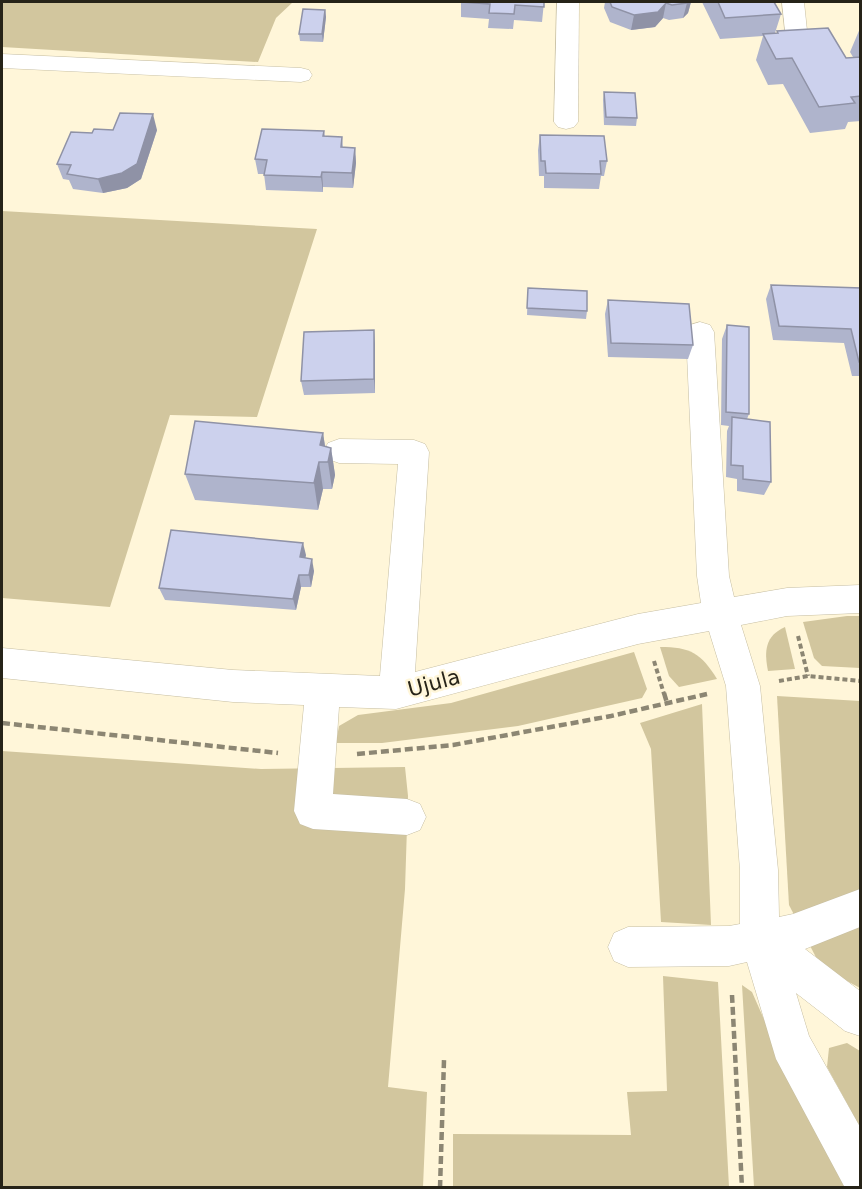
<svg xmlns="http://www.w3.org/2000/svg" width="862" height="1189" viewBox="0 0 862 1189" font-family="'DejaVu Sans',sans-serif">
<style>
.green{fill:#d2c69e}
.lines{fill:none;stroke-linecap:round;stroke-linejoin:round}
.minor-casing{stroke:#c6bea2;stroke-width:1}
.path-far1{stroke:#8c8673;stroke-width:4;stroke-dasharray:5 3;stroke-linecap:butt}
.path{stroke:#8c8673;stroke-width:4.5;stroke-dasharray:8 4;stroke-linecap:butt}
.minor{fill:#fff;fill-rule:evenodd}
.wall{fill:#afb4cc}
.shaded-wall{fill:#8f92a6}
.building{fill:#ccd1ed;stroke:#8f92a6;stroke-width:1.5}
.labels{text-anchor:middle;dominant-baseline:central;stroke-width:5;stroke-linejoin:round;paint-order:stroke}
.street-label{font-size:21px;fill:#262318;stroke:#fff6d9}
</style>
<rect width="100%" height="100%" fill="#fff6d9"/>
<g class="green">
<polygon points="2,2 293,2 276,18 258,62 2,47"/>
<polygon points="2,211 317,229 257,417 170,415 110,607 2,598"/>
<polygon points="847,616 860,616 860,668 822,666 814,658 803,622"/>
<path d="M785,627L795,669L768,671C764,651 765,636 785,627Z"/>
<path d="M660,647C690,647 701,653 717,679L679,687L669,676Z"/>
<polygon points="634,652 647,689 642,698 518,726 382,743 336,743 339,726 358,715 451,703"/>
<polygon points="777,696 860,701 860,988 821,967 789,905"/>
<polygon points="702,704 711,925 661,922 651,749 640,723"/>
<polygon points="2,751 261,769 405,767 408,796 405,889 388,1087 427,1092 423,1187 2,1187"/>
<polygon points="663,976 718,982 729,1187 453,1187 453,1134 631,1135 627,1092 667,1091"/>
<polygon points="742,985 752,992 774,1042 850,1187 754,1187"/>
<polygon points="847,1043 860,1051 860,1127 827,1067 829,1048"/>
</g>
<g class="lines">
<g class="minor-casing">
<g id="minor">
<polygon points="557,2 579,2 578,122 574,127 566,129 558,127 554,122"/>
<polygon points="782,2 804,2 808,40 805,45 797,47 789,45 786,40"/>
<polygon points="2,54 301,68 309,70 312,75 309,80 301,82 2,68"/>
<polygon points="700,322 710,325 714,332 729,576 734,597 787,588 860,585 860,613 787,616 741,625 760,686 778,870 779,917 793,914 860,889 860,927 805,949 860,991 860,1036 845,1031 796,993 809,1036 860,1127 860,1188 844,1186 776,1059 747,962 729,966 628,967 614,961 608,947 614,933 628,927 729,926 740,924 740,870 726,686 709,631 638,644 396,709 339,707 333,794 407,799 420,804 426,817 420,830 407,835 313,829 300,824 294,811 304,705 233,702 2,678 2,648 233,670 380,676 398,464 339,463 328,459 324,451 328,443 339,439 414,440 425,444 429,452 415,672 638,614 701,603 697,576 686,332 690,325"/>
</g>
</g>
<g class="path-far1">
<polyline points="798,636 808,676"/>
<polyline points="654,661 664,694"/>
<polyline points="779,681 808,676 860,681"/>
</g>
<g class="path">
<polyline points="664,693 667,703"/>
<polyline points="2,723 278,753"/>
<polyline points="357,754 453,745 611,716 707,694"/>
<polyline points="732,995 742,1188"/>
<polyline points="440,1188 444,1060"/>
</g>
<use href="#minor" class="minor"/>
</g>
<g class="wall">
<polygon points="461,2 544,2 542,22 514,20 513,29 488,28 489,19 461,17"/>
<polygon points="605,2 691,2 688,13 683,18 669,20 663,18 655,27 631,30 610,22 604,8"/>
<polygon points="702,2 774,2 781,14 775,33 777,33 777,31 846,58 853,57 850,52 861,26 861,121 848,122 845,129 810,133 783,84 768,85 756,60 763,36 720,39"/>
<polygon points="325,10 326,17 323,42 300,41 299,34"/>
<polygon points="604,92 637,118 636,126 604,125 603,100"/>
<polygon points="113,130 157,130 141,179 127,188 103,193 73,189 69,180 63,179 57,164 92,133"/>
<polygon points="324,131 325,136 342,137 343,147 355,148 356,163 353,188 323,187 323,192 266,190 264,174 258,174 255,159"/>
<polygon points="540,135 607,161 604,176 601,176 599,189 544,188 544,176 539,176 538,150"/>
<polygon points="771,285 861,288 861,376 852,376 844,343 773,340 766,299"/>
<polygon points="528,288 587,311 586,319 527,315"/>
<polygon points="608,300 693,345 688,359 608,357 605,314"/>
<polygon points="727,325 749,414 747,419 771,482 764,495 737,491 737,479 726,477 727,431 729,426 721,425 722,339"/>
<polygon points="375,344 375,393 304,395 301,381"/>
<polygon points="323,433 325,446 331,448 335,475 332,489 323,489 318,510 195,500 185,474"/>
<polygon points="306,555 305,558 314,571 311,587 301,587 296,610 165,600 159,588"/>
</g>
<g class="shaded-wall">
<polygon points="688,2 691,2 688,13 683,18 687,3"/>
<polygon points="666,3 663,18 655,27 631,30 634,15"/>
<polygon points="325,10 326,17 323,42 322,34"/>
<polygon points="153,114 157,130 141,179 127,188 103,193 98,179"/>
<polygon points="355,148 356,163 353,188 352,173"/>
<polygon points="322,172 323,187 323,192 321,177"/>
<polygon points="374,330 375,344 375,393 374,379"/>
<polygon points="323,433 327,460 320,445"/>
<polygon points="331,448 335,475 332,489 328,462"/>
<polygon points="319,462 323,489 318,510 314,483"/>
<polygon points="303,543 306,555 303,568 300,557"/>
<polygon points="312,559 314,571 311,587 309,575"/>
<polygon points="299,575 301,587 296,610 293,599"/>
</g>
<g class="building">
<polygon points="461,2 544,2 544,7 515,5 514,14 489,13 490,4"/>
<polygon points="610,2 688,2 687,3 672,5 666,3 658,12 634,15 612,7"/>
<polygon points="718,2 774,2 781,14 725,18"/>
<polygon points="303,9 325,10 322,34 299,34"/>
<polygon points="828,28 846,58 861,57 861,96 851,97 855,103 819,107 792,58 776,59 763,34 778,33 777,31"/>
<polygon points="604,92 635,93 637,118 606,117"/>
<polygon points="120,113 153,114 137,164 122,173 98,179 67,174 71,165 57,164 71,132 92,133 94,129 113,130"/>
<polygon points="262,129 324,131 323,136 342,137 341,147 355,148 352,173 322,172 321,177 264,175 267,160 255,159"/>
<polygon points="540,135 604,136 607,161 600,161 601,174 546,173 545,161 541,161"/>
<polygon points="771,285 861,288 861,362 859,362 851,329 779,326"/>
<polygon points="528,288 587,291 587,311 527,308"/>
<polygon points="608,300 689,304 693,345 611,343"/>
<polygon points="727,325 749,327 749,414 726,412"/>
<polygon points="374,330 374,379 301,381 304,332"/>
<polygon points="732,417 770,422 771,482 743,479 743,466 731,465"/>
<polygon points="195,421 323,433 320,445 331,448 328,462 319,462 314,483 185,474"/>
<polygon points="171,530 303,543 300,557 312,559 309,575 299,575 293,599 159,588"/>
</g>
<g class="labels">
<g class="street-label">
<text transform="translate(434 683) rotate(-15)">Ujula</text>
</g>
</g>
<rect width="862" height="1189" fill="none" stroke="#262318" stroke-width="6"/>
</svg>
